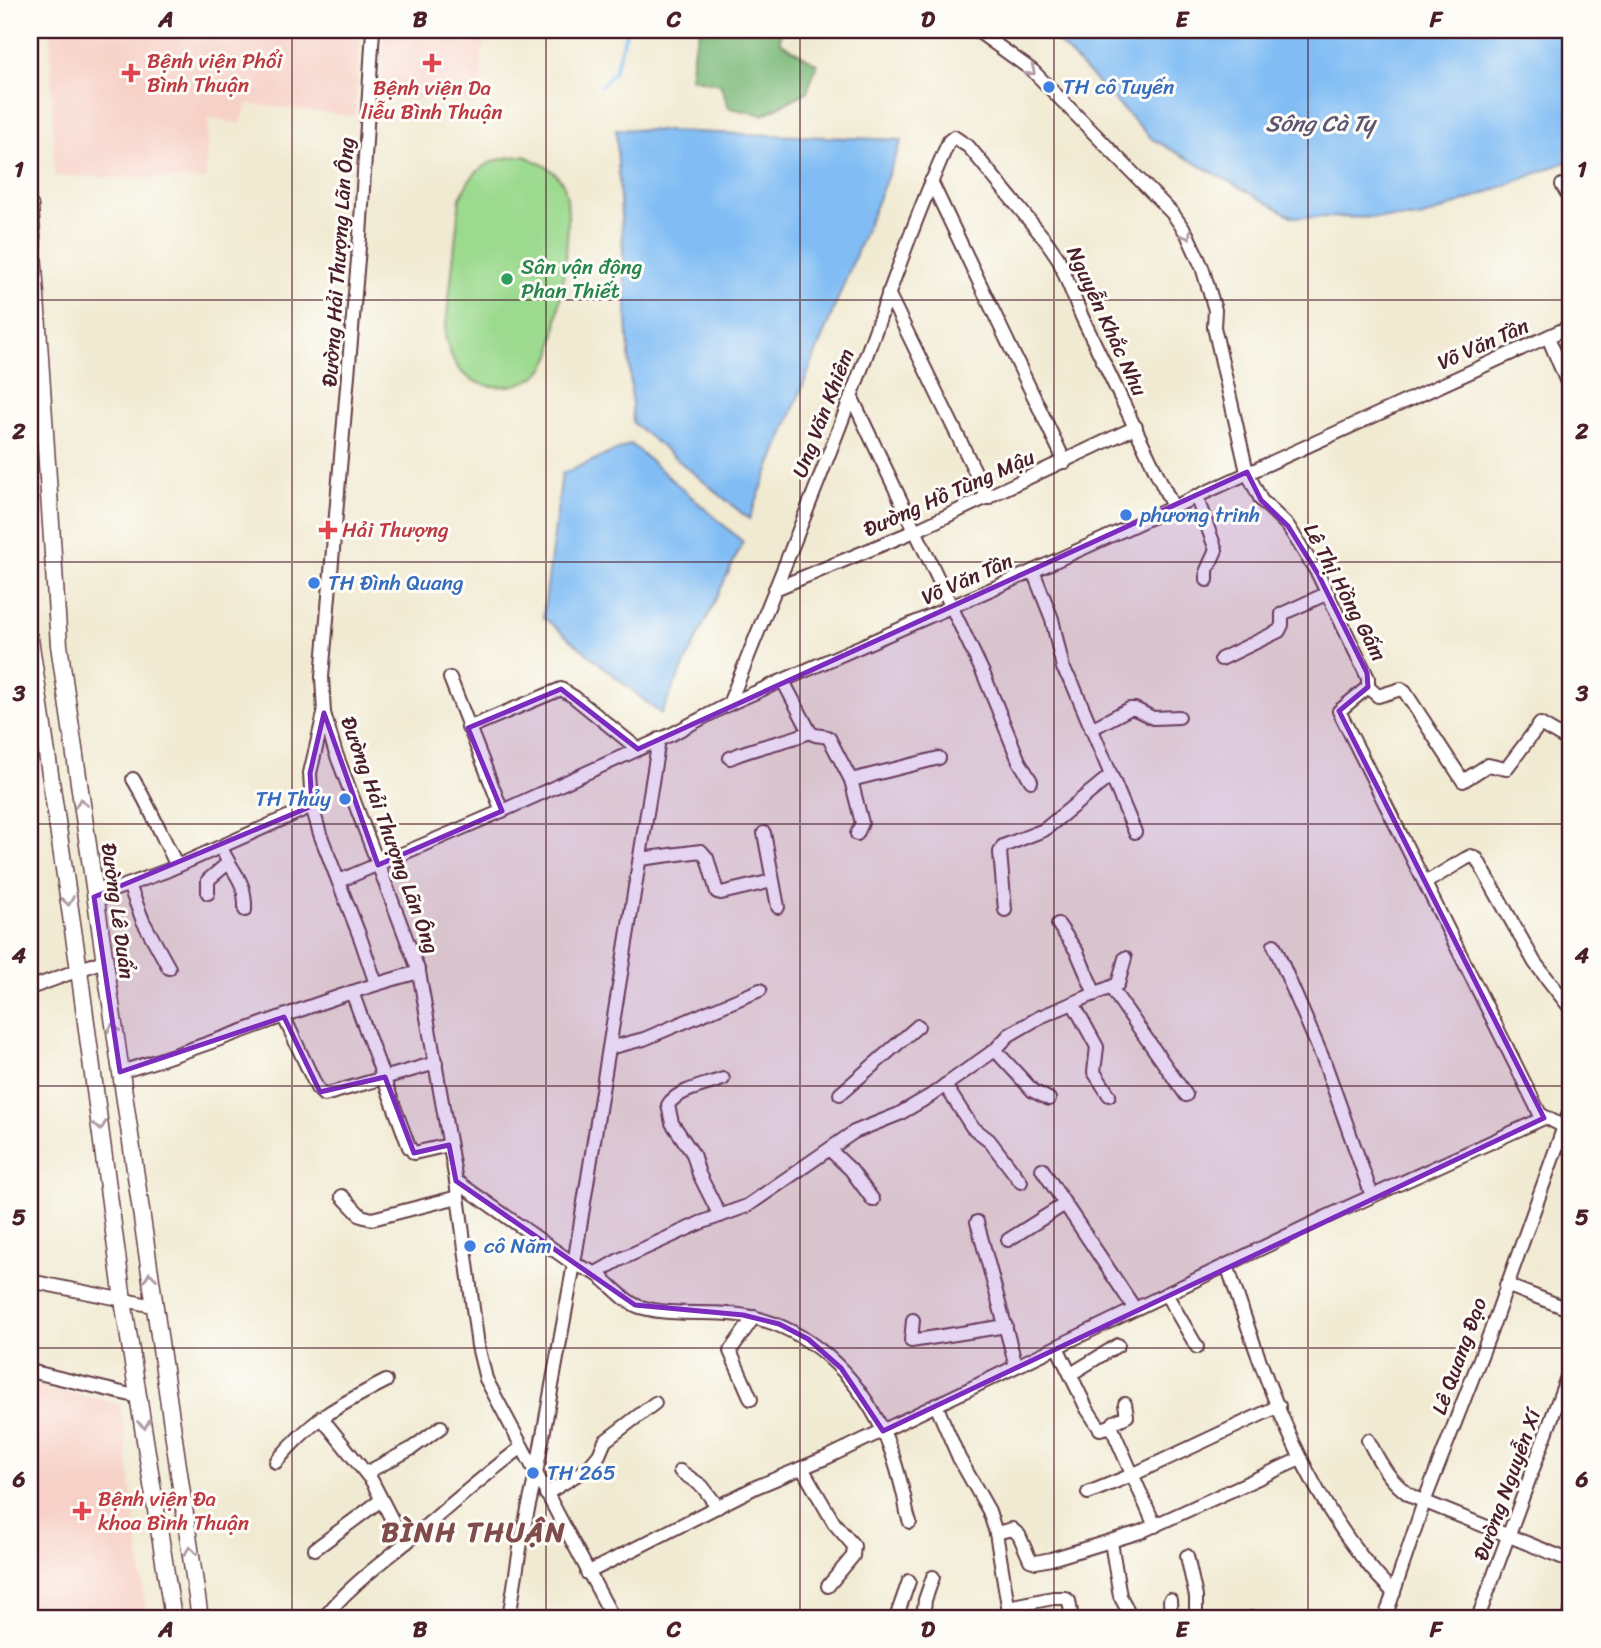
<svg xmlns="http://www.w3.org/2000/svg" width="1601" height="1648" viewBox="0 0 1601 1648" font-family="Sriracha,sans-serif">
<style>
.built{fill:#f7d1c8}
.green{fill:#9cda8f;stroke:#737c5d;stroke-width:2}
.forest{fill:#7dba7a;stroke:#646c52;stroke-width:2}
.water{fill:#81bdf4;stroke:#666e90;stroke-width:2}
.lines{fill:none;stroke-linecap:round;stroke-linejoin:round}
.stream{stroke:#81bdf4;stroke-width:3.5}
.minor-casing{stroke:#633d44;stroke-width:16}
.major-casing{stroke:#633d44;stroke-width:19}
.minor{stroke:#fff;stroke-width:12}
.major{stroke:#fff;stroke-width:16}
.oneway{stroke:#ae9aa0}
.marked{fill:#7b2cbf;fill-opacity:0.2;stroke:#7b2cbf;stroke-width:5;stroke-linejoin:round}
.grid{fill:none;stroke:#4a1f2b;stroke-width:2;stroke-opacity:0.55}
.health-dot{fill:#e0444e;stroke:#fdfcf7;stroke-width:2.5}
.shop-dot{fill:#3f7fe0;stroke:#fdfcf7;stroke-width:2.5}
.leisure-dot{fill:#2e9e5b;stroke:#fdfcf7;stroke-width:2.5}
.labels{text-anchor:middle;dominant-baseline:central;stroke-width:6;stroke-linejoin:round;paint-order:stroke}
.health-label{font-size:21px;fill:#be3a42;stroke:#fdfcf7;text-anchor:start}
.shop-label{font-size:21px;fill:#366cbe;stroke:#fdfcf7;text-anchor:start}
.street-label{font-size:21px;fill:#4a1f2b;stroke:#fdfcf7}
.leisure-label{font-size:21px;fill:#27864d;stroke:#fdfcf7;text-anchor:start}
.water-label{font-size:23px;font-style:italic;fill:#5d5671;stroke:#fdfcf7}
.district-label{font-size:28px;font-weight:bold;letter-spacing:2px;fill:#804b4b;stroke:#fdfcf7}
.neatline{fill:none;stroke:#4a1f2b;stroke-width:2.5}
.grid-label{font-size:23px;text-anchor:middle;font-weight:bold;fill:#4a1f2b}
</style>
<rect width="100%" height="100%" fill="#fdfcf7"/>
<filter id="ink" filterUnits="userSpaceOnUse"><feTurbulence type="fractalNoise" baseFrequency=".0143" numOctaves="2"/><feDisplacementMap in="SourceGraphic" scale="14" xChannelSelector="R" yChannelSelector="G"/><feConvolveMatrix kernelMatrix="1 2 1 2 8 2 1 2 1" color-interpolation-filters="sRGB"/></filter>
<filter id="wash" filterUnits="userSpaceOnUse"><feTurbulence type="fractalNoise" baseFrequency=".00686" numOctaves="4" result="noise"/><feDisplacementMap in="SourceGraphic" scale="28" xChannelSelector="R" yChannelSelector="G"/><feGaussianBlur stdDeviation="1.57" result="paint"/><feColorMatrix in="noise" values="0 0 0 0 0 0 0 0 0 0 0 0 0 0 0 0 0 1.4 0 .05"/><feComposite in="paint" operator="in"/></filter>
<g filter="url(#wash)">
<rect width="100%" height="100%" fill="#f1ead2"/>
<g class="built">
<polygon points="50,30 361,30 355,116 247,104 241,124 209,117 205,180 54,176"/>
<polygon points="384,30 484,30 480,103 380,97"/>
<polygon points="30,1385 121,1404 147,1618 30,1618"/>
</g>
<path class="green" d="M524,156C539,162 555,169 563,184C577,212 557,316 552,352C550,356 548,363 545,367C528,389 487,393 465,375C453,366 449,350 445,336L460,198C473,167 491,157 524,156Z"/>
<polygon class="forest" points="700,30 781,30 780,42 817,64 807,92 763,115 729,108 720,84 690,78 694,47"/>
<g class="water">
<polygon points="1050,30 1571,30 1571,160 1421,218 1293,217 1152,139 1053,37"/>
<polygon points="616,129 902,140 749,519 633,423"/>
<polygon points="631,444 743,542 661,714 543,617 562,474"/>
</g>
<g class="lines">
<polyline class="stream" points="601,86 614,72 627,30"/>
</g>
</g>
<g filter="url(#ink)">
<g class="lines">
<g class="minor-casing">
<g id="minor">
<polyline points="373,30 360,236 322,677 324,713 335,751 419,972 456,1181 478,1346 486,1379 613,1618"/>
<polyline points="976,30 1033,71 1173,214 1187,234 1202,267 1215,310 1214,327 1247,472 1261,500 1288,526 1318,574 1368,678 1368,687 1339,711 1540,1114 1564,1127"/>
<polyline points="890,32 891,30"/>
<polyline points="931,181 1065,462"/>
<polyline points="1562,185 1571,200"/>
<polyline points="888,293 988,498"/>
<polyline points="1548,337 1571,392"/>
<polyline points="851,396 984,675 1019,761 1031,781"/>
<polyline points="1196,496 1216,550 1207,570 1207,580"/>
<polyline points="1033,571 1052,619 1063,668 1074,687 1135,832"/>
<polyline points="775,589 917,530 1136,427"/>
<polyline points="1221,659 1279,631 1282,625 1282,614 1328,593"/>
<polyline points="450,678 502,811"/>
<path d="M783,681L810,732C816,738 822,734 829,738L851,780L939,758"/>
<polyline points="1368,687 1378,696 1401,689 1405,692 1463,781 1488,765 1506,769 1540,724 1571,742"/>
<path d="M729,704C770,601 813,498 852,394C884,309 912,224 949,141L954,137L969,147L1047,242L1058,258L1082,317L1173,507"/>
<polyline points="324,714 310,773 312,806 320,834 360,937 376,984"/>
<polyline points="468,728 561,689 574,697 638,749"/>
<polyline points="1091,729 1129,709 1135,709 1153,718 1179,717"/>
<path d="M730,758C756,746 784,743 810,732"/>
<path d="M133,779C150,807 162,836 177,866"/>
<polyline points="851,780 862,823 857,834"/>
<polyline points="764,833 778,907"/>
<path d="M221,847C232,874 246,878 245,910"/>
<polyline points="640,859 701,851 707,858 717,892 721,893 772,881"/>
<polyline points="339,881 502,811 672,734 729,704 1033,571 1571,326"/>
<polyline points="1425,883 1465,859 1471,856 1477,859 1535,963 1571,1009"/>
<polyline points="129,885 143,921 169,968"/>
<polyline points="208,893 208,880 228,863"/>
<polyline points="94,897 166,871 312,806"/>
<polyline points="1005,910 1000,852 1003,846 1044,830 1110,776"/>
<polyline points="1058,924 1077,952 1095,994"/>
<polyline points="1274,945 1324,1061 1372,1196"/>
<polyline points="30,988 103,961"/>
<polyline points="1111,988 1186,1095"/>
<polyline points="352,992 409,1147 414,1153 449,1145"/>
<polyline points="1073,1003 1097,1047 1094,1072 1109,1095"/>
<polyline points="284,1017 317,1088 324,1095 436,1063"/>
<polyline points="609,1048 644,1039 760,990"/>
<polyline points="995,1050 1033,1091 1049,1099"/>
<path d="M120,1072C221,1043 317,999 419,972"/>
<polyline points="945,1085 972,1127 989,1140 1021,1182"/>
<polyline points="840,1094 918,1026"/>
<polyline points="830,1150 851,1170 873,1200"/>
<polyline points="1042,1169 1065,1204"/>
<path d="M456,1181L574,1264C582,1268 591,1270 598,1275C612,1285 624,1302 640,1307C674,1317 711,1310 746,1316C808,1327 856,1374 883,1431C892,1450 899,1475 904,1496C906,1505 906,1513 910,1522"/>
<polyline points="342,1196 361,1216 372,1219 458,1197"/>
<path d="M720,1216L699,1174L693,1154L672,1123L668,1105C677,1090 707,1085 723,1079"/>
<polyline points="977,1222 1016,1366"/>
<polyline points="1008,1240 1065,1204 1135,1309"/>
<path d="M1227,1265C1265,1379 1306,1506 1394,1593"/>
<polyline points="596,1273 619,1260 700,1223 747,1206 854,1132 899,1114 930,1096 995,1050 1009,1035 1040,1017 1118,984 1125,958"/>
<polyline points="30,1281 154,1306"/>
<polyline points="1506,1285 1571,1310"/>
<polyline points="1166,1294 1197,1347"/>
<polyline points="913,1320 911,1341 1006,1326"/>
<polyline points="1057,1347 1087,1409 1100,1429 1111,1426 1155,1526"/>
<polyline points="30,1371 139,1397"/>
<polyline points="1071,1374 1118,1345"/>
<polyline points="751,1399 730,1351 754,1317"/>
<polyline points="936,1405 959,1458 989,1511 996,1533"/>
<polyline points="321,1417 372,1481 391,1518 407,1542"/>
<polyline points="1111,1426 1114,1422 1127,1416 1125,1404"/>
<path d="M1368,1440C1380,1463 1391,1484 1413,1497L1571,1561"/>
<path d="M276,1462C312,1419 337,1406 386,1381"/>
<polyline points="802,1468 834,1523 854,1546 853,1556 828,1586"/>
<polyline points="680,1471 702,1486 718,1507"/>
<polyline points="366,1473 411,1449 441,1427"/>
<polyline points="1088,1493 1132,1475 1279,1406"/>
<polyline points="546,1494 588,1468 599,1455 605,1441 655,1403"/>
<polyline points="1111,1542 1120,1596 1127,1609 1128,1618"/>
<polyline points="315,1549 381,1500"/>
<polyline points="1187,1556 1196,1597 1196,1618"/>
<polyline points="587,1573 756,1487 828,1457 1324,1218 1544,1118"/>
<polyline points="1170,1600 1171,1618"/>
<polyline points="1008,1607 1053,1598 1065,1598 1069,1601 1072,1618"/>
<path d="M324,1618C347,1588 379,1565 408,1541C446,1509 482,1477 522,1447"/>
<polyline points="509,1618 522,1536 536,1474 574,1264 659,739"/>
<polyline points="896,1618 909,1581"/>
<polyline points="923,1618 925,1600 933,1577"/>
<polyline points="1010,1618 996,1533 1012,1529 1019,1535 1030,1560 1036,1562 1051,1559 1140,1532 1300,1459"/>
<polyline points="1251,1618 1252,1618"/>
<polyline points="1385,1618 1424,1502 1490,1333 1571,1107"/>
<polyline points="1478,1618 1571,1366"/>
<polyline points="1568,1618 1571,1611"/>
</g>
</g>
<g class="major-casing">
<g id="major">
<polyline points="30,206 59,645 200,1618"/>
<polyline points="30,639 79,970 123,1300 173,1618"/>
</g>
</g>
<use href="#minor" class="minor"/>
<use href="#major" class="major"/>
</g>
<defs><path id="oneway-chevron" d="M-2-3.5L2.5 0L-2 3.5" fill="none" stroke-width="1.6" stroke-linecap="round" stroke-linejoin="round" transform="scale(1.75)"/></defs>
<g class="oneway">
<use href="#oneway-chevron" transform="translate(1031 71) rotate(40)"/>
<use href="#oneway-chevron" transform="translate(1187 235) rotate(60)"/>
<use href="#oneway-chevron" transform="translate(81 803) rotate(-98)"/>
<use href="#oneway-chevron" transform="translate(68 901) rotate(81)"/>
<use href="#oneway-chevron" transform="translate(113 1028) rotate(-99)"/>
<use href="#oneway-chevron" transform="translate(100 1126) rotate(82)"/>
<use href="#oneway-chevron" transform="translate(150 1277) rotate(-98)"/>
<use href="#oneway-chevron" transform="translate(144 1424) rotate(81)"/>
<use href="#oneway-chevron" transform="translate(190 1551) rotate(-98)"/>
</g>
</g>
<path class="marked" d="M1247,472L1261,500L1288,526L1318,574L1367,673L1368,687L1339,711L1544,1118L883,1431L841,1368L808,1339L779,1324L743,1315L635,1305L456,1181L449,1145L414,1153L385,1077L320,1092L284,1017L120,1072L94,897L312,806L310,773L324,713L378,865L502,811L468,728L561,689L638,749Z"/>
<path class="grid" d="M292,30V1618M546,30V1618M800,30V1618M1054,30V1618M1308,30V1618M30,300H1571M30,562H1571M30,824H1571M30,1086H1571M30,1348H1571"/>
<g class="health-dot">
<path d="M428.5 52.5h7v7h7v7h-7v7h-7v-7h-7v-7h7z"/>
<path d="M127.5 62.5h7v7h7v7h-7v7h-7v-7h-7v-7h7z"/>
<path d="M324.5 519.5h7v7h7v7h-7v7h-7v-7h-7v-7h7z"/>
<path d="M78.5 1500.5h7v7h7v7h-7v7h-7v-7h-7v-7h7z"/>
</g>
<g class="shop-dot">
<circle cx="1049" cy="87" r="7"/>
<circle cx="1126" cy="515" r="7"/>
<circle cx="314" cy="583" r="7"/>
<circle cx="345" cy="799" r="7"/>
<circle cx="470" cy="1246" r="7"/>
<circle cx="533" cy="1473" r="7"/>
</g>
<circle class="leisure-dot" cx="507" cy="279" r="7"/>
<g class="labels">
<g class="health-label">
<text x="147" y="61">Bệnh viện Phổi<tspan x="147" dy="24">Bình Thuận</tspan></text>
<text x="432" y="88" text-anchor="middle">Bệnh viện Da<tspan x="432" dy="24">liễu Bình Thuận</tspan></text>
<text x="342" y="530">Hải Thượng</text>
<text x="98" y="1499">Bệnh viện Đa<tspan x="98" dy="24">khoa Bình Thuận</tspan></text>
</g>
<g class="shop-label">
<text x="1063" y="87">TH cô Tuyến</text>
<text x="1140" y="515">phương trinh</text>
<text x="328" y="583">TH Đình Quang</text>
<text x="331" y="799" text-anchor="end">TH Thủy</text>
<text x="484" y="1246">cô Năm</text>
<text x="547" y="1473">TH 265</text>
</g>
<g class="street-label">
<text transform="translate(338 262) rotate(-86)">Đường Hải Thượng Lãn Ông</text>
<text transform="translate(1107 321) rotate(65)">Nguyễn Khắc Nhu</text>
<text transform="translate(1483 344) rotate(-24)">Võ Văn Tần</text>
<text transform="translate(823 413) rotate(-69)">Ung Văn Khiêm</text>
<text transform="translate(949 493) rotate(-24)">Đường Hồ Tùng Mậu</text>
<text transform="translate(967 579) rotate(-24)">Võ Văn Tần</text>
<text transform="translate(1345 592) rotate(62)">Lê Thị Hồng Gấm</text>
<text transform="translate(390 835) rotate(70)">Đường Hải Thượng Lãn Ông</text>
<text transform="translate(118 911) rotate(82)">Đường Lê Duẩn</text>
<text transform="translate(1459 1356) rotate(-70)">Lê Quang Đạo</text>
<text transform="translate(1507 1485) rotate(-70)">Đường Nguyễn Xí</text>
</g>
<g class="leisure-label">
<text x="521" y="267">Sân vận động<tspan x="521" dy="24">Phan Thiết</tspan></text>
</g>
<g class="water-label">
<text x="1320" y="123">Sông Cà Ty</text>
</g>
<g class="district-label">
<text x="474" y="1531">BÌNH THUẬN</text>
</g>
</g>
<rect width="1601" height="1648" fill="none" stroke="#fdfcf7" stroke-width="77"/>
<rect x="38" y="38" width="1524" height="1572" class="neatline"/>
<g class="grid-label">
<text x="166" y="27">A</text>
<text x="420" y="27">B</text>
<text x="674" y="27">C</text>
<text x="928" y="27">D</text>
<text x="1182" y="27">E</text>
<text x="1436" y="27">F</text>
<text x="19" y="177">1</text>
<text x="1582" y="177">1</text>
<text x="19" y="439">2</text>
<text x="1582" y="439">2</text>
<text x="19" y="701">3</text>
<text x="1582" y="701">3</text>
<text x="19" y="963">4</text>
<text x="1582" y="963">4</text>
<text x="19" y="1225">5</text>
<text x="1582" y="1225">5</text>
<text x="19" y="1487">6</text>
<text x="1582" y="1487">6</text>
<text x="166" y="1637">A</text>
<text x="420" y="1637">B</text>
<text x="674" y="1637">C</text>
<text x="928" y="1637">D</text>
<text x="1182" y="1637">E</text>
<text x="1436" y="1637">F</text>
</g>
</svg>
